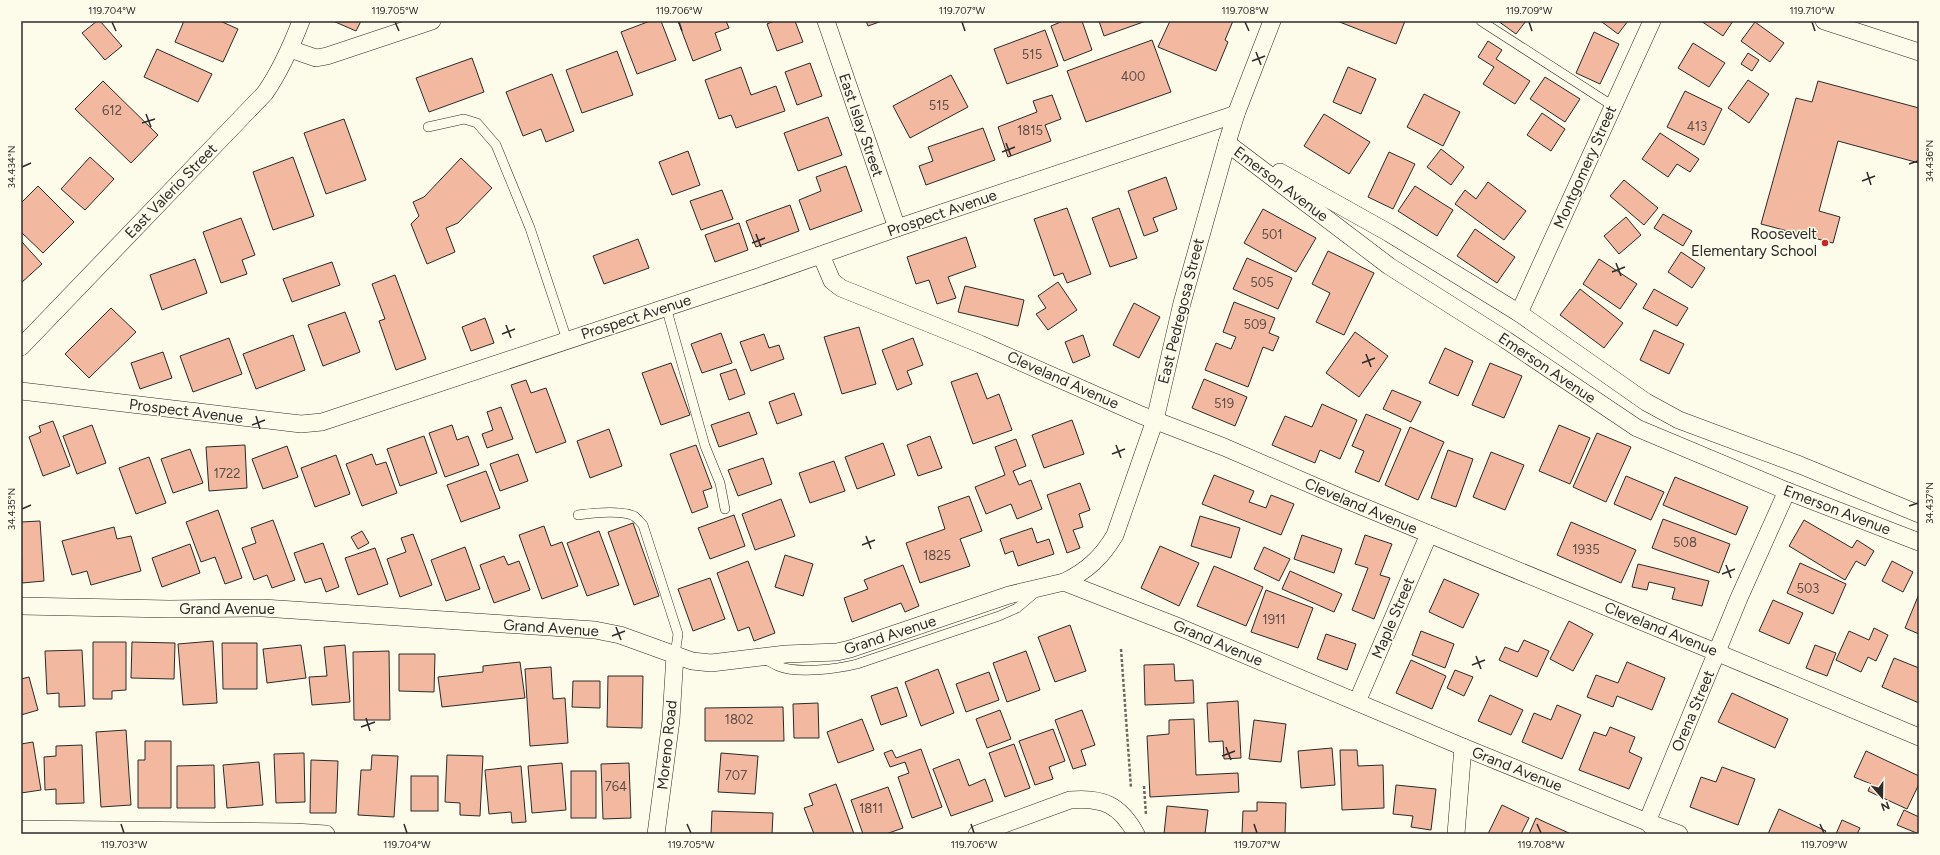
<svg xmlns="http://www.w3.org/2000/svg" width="1940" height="855" viewBox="0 0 1940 855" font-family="Figtree,sans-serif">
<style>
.building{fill:#f2b8a0;stroke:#2b2b2b}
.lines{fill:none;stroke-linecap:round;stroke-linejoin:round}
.service-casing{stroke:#2b2b2b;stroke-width:10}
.minor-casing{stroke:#2b2b2b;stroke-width:18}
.path{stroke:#6a6964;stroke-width:2.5;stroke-dasharray:3 2;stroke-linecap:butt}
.service{stroke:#fdfbea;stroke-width:9}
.minor{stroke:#fdfbea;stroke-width:17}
.ticks{fill:none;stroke:#2b2b2b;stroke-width:1.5}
.poi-dot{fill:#c62828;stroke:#fdfbea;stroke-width:1.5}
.labels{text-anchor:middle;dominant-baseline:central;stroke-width:3;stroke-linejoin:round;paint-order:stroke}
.number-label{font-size:13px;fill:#5d4e48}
.street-label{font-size:15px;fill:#2b2b2b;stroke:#fdfbea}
.poi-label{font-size:15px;fill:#2b2b2b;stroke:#fdfbea;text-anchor:end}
.neatline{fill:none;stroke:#2b2b2b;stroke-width:1.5}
.ticks-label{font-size:10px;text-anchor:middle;fill:#2b2b2b}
</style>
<rect width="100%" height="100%" fill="#fdfbea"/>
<g class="building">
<polygon points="97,21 100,21 122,46 105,60 82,33"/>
<polygon points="184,21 220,21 238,29 223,62 175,42"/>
<polygon points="333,21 361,21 356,31"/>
<polygon points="650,21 661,21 676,60 637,74 621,32"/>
<polygon points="678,21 726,21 729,28 715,33 721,50 693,61"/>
<polygon points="774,21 795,21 803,42 777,51 767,24"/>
<polygon points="866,21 882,21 868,26"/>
<polygon points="1063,21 1082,21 1092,50 1064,61 1051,26"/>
<polygon points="1099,21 1146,21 1104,36"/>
<polygon points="1170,21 1233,21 1225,40 1228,42 1216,71 1158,47"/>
<polygon points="1337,21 1405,21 1396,44"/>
<polygon points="1498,21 1526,21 1516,34"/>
<polygon points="1603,21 1628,21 1618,34 1602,22"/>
<polygon points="1701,21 1733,21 1723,36"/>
<polygon points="1755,22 1784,43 1770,62 1741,41"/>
<polygon points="1045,30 1058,66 1007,84 994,49"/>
<polygon points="1594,32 1619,44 1600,84 1576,73"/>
<polygon points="1152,40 1171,92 1086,122 1067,71"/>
<polygon points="1488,41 1502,50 1496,59 1530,81 1515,104 1483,84 1494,67 1478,57"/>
<polygon points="1693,43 1725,63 1709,87 1678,68"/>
<polygon points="157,49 212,74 198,102 144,77"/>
<polygon points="617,51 633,95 582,113 566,70"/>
<polygon points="1748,53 1759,60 1752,71 1741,64"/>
<polygon points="472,58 484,92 429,112 416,78"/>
<polygon points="810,63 822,96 797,105 785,72"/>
<polygon points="741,67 751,95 776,86 785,111 736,128 731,115 719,119 705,80"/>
<polygon points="1348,67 1376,79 1361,114 1333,102"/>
<polygon points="552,74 574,131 546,142 541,129 523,136 506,92"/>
<polygon points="951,75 968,107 910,138 893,106"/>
<polygon points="1545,77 1580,99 1565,122 1530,99"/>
<polygon points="1748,80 1769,94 1749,123 1728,108"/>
<polygon points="103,81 158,135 131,163 75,109"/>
<polygon points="1818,81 1919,108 1919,163 1838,141 1819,211 1840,217 1833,243 1761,224 1796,98 1812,102"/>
<polygon points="1685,91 1722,109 1704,145 1667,127"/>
<polygon points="1424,94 1460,112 1443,146 1407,127"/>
<polygon points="1052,95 1061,119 1045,125 1051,141 1008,157 998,127 1037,112 1033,101"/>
<polygon points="1542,113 1565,129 1551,151 1527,135"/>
<polygon points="1324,114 1370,142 1349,174 1304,146"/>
<polygon points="828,117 842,155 798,171 784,133"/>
<polygon points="344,119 366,180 326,194 304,133"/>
<polygon points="983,128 995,160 926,185 919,166 933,161 928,147"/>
<polygon points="1660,133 1699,159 1690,172 1677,164 1668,177 1642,159"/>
<polygon points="1441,149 1464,167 1451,185 1427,167"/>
<polygon points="688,151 700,185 672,195 659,162"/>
<polygon points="1389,152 1415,164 1393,209 1368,197"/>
<polygon points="90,157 114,179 85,210 61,189"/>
<polygon points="293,157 314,216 273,230 253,172"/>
<polygon points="461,158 492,188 458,223 446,228 455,252 427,264 411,224 419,216 413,202 424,197"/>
<polygon points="846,166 862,211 810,230 799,200 821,191 816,177"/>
<polygon points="1166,177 1177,209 1153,218 1158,231 1144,236 1128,191"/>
<polygon points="1624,180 1658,208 1644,225 1610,196"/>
<polygon points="1488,182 1526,211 1504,240 1455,204 1465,190 1476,199"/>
<polygon points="38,186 74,222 43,253 21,232 21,203"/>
<polygon points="1415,186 1453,210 1437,236 1398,211"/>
<polygon points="722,190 733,219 701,230 690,201"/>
<polygon points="790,205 799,231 756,247 746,221"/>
<polygon points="1067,208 1091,274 1067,283 1063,273 1054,276 1034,219"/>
<polygon points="1119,208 1137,258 1110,267 1092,218"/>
<polygon points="1263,209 1316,238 1296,272 1244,243"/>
<polygon points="1663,214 1692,231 1683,246 1654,228"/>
<polygon points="1626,217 1641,235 1619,254 1604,236"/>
<polygon points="241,218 255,255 242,260 247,274 221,283 203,232"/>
<polygon points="739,223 748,250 715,262 705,235"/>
<polygon points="1475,229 1515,257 1497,283 1457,256"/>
<polygon points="966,237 976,267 948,277 956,298 937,304 929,280 916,284 907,257"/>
<polygon points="638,239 649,268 604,284 593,256"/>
<polygon points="21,241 42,264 21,283"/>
<polygon points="1328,251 1374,273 1344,335 1316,322 1330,293 1312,284"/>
<polygon points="1681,252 1705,268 1692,288 1668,272"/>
<polygon points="1247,258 1292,278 1278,309 1233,289"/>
<polygon points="195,259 207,293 162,310 150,275"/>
<polygon points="1599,259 1637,284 1620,309 1583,284"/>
<polygon points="332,262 340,285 292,302 283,279"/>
<polygon points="395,275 426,359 396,370 379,321 385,319 372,284"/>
<polygon points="1058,282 1077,310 1048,330 1036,314 1046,308 1038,296"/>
<polygon points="965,286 1024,300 1018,326 958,312"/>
<polygon points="1580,289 1623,323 1604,348 1560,315"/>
<polygon points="1654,289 1688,308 1677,326 1643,308"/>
<polygon points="1234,302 1275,318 1269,333 1279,337 1273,351 1263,347 1248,387 1205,370 1216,343 1231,349 1236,337 1223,332"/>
<polygon points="1134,303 1160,317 1139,358 1113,345"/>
<polygon points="111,308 136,332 89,378 65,354"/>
<polygon points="345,312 360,352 323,366 308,325"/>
<polygon points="485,318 494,343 471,351 462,327"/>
<polygon points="859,327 876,384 842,394 824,337"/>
<polygon points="1654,330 1684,344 1669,374 1640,360"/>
<polygon points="1355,332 1388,356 1359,397 1326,373"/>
<polygon points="721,333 732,363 702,373 691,344"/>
<polygon points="764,334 769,348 779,345 784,359 751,371 740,342"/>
<polygon points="293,335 305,370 256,389 243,354"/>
<polygon points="1083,335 1090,356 1073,363 1065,342"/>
<polygon points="229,338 242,374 193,392 180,356"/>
<polygon points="913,338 923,365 907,371 912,384 897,390 882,350"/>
<polygon points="1445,348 1473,361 1458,396 1429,383"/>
<polygon points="163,352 172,378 140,389 131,363"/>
<polygon points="671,363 690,415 661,425 642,373"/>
<polygon points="1490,363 1522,376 1504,418 1472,405"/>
<polygon points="736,369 745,394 729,400 720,374"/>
<polygon points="977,373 987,399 999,394 1012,430 973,444 951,382"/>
<polygon points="1204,379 1247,397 1235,426 1192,408"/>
<polygon points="526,380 531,393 546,388 566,442 536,453 511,385"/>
<polygon points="1392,390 1421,402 1411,422 1383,409"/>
<polygon points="794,393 802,415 777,424 769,402"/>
<polygon points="1322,404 1357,420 1340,459 1320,450 1315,463 1272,445 1285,416 1312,427"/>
<polygon points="501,407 513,439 487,448 482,434 493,430 487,412"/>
<polygon points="749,412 757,434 719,447 711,425"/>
<polygon points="1366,414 1401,429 1379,482 1355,472 1364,451 1352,446"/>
<polygon points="1072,420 1084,454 1044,468 1032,435"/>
<polygon points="53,421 70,466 43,476 29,437 41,432 39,426"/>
<polygon points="92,425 106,463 77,474 63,436"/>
<polygon points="452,425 457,440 468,436 479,465 445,477 429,433"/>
<polygon points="1559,425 1590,438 1570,484 1539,471"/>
<polygon points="1410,427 1444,442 1418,500 1385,485"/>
<polygon points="609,429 622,466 590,478 577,441"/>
<polygon points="1597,433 1631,447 1606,502 1573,487"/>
<polygon points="424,436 437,473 400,486 387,449"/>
<polygon points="930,436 942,468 918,476 907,445"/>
<polygon points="1016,439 1026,466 1013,471 1019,485 1031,480 1042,509 1017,519 1011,504 986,514 975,487 1005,475 995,447"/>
<polygon points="883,443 895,475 857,489 845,457"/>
<polygon points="245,445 247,488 209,491 206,447"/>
<polygon points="696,445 712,488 703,491 708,507 692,513 670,454"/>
<polygon points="287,446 298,477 263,489 252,459"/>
<polygon points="190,449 203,483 173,493 161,459"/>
<polygon points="1448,450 1473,459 1456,507 1431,498"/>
<polygon points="1491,452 1524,465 1505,510 1473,497"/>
<polygon points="372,454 376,465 386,462 397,493 362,506 346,464"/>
<polygon points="518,454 528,481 500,491 490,464"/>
<polygon points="336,455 350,494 315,507 301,468"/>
<polygon points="149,457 166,503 136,514 119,468"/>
<polygon points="763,458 772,484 738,496 728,470"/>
<polygon points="834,461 845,491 810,503 799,473"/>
<polygon points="486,471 500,508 461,522 447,485"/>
<polygon points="1214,475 1254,491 1249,502 1266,508 1271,495 1294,504 1281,535 1202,504"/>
<polygon points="1626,476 1664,492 1651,520 1614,504"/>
<polygon points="1675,477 1748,507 1736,535 1663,505"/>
<polygon points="1080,483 1090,510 1079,514 1083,527 1073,530 1080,548 1067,553 1047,495"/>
<polygon points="969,496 982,531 960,539 970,566 920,583 906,543 945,529 938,507"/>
<polygon points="781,499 795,536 755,550 742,514"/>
<polygon points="218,510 242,578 225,584 215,557 201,562 186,522"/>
<polygon points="734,515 745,546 710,559 698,528"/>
<polygon points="1200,516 1240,528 1231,558 1191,546"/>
<polygon points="1663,519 1730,544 1719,573 1652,548"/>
<polygon points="273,520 295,580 272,588 267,575 254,580 242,548 256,543 251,528"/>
<polygon points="1804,520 1852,548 1857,540 1874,551 1865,566 1856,561 1845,580 1789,546"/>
<polygon points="40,521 44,581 22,583 21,522"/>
<polygon points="1571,522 1636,550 1621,583 1557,555"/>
<polygon points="633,523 659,596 634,605 608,532"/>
<polygon points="544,526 551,546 562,542 578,586 542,599 519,535"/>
<polygon points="114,527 117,539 131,536 141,571 91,585 87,571 72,575 62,541"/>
<polygon points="1032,528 1037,543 1049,539 1054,554 1018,566 1013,551 1005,554 1000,539"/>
<polygon points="362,531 369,543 358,549 351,537"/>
<polygon points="599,531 619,585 587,596 567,543"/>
<polygon points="413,534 432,585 400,597 387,559 406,552 401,538"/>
<polygon points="1302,535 1342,549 1334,573 1294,559"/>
<polygon points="1365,535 1392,544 1380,575 1390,578 1374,619 1352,610 1368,568 1355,564"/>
<polygon points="323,543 339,587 326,592 321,578 305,583 294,553"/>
<polygon points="190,544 200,573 162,587 152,558"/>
<polygon points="1160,546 1199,563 1179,606 1141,588"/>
<polygon points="465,547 480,589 446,601 431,560"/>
<polygon points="1264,547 1290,559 1279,581 1254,569"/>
<polygon points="375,548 388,584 358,595 345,558"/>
<polygon points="785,555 813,564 803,596 775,587"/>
<polygon points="504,556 508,565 519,561 530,590 494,603 480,565"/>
<polygon points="748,561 775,633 754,641 749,627 738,631 717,573"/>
<polygon points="1892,561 1913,572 1903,592 1882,581"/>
<polygon points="1800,563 1846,584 1833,614 1787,593"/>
<polygon points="1638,564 1709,581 1702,606 1672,599 1675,588 1649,582 1647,590 1632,587"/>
<polygon points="903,565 919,606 905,612 901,603 852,622 844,598 868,589 864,580"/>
<polygon points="1214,566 1263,587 1246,626 1197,606"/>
<polygon points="1290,571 1342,594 1334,612 1282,589"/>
<polygon points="710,578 725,619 693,631 678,589"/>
<polygon points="1444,579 1479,594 1463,628 1429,612"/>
<polygon points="1266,590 1313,608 1298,648 1251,632"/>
<polygon points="1919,594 1919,634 1905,628"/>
<polygon points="1773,600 1803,613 1789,644 1759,631"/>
<polygon points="1569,621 1593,634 1573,671 1550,659"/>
<polygon points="1070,625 1086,671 1055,682 1038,637"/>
<polygon points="1874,628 1888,635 1876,661 1868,657 1861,672 1836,660 1849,631 1869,640"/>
<polygon points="1421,631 1454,644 1445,668 1412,655"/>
<polygon points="1326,634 1356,644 1347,670 1317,659"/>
<polygon points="1524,640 1549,651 1537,677 1499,660 1505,647 1518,652"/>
<polygon points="213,641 217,703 183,705 178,644"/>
<polygon points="93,642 126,642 126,690 112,691 112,699 93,699"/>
<polygon points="132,642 175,643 174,679 131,678"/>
<polygon points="222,643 257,643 257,689 223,689"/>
<polygon points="301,645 306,678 267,683 263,649"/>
<polygon points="345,645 350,702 312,705 309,677 327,676 324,647"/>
<polygon points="1815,645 1836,653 1827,676 1806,668"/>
<polygon points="82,650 85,706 59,707 59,693 47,694 45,651"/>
<polygon points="389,651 390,720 354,720 353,652"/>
<polygon points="1026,651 1040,690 1007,702 993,663"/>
<polygon points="399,654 435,654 434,692 399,691"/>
<polygon points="1894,658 1919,668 1919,703 1882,687"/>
<polygon points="1411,660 1446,676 1432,709 1396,693"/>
<polygon points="520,662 525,698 442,707 438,677 483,672 483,666"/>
<polygon points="1627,662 1665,678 1652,710 1617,696 1613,707 1587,697 1596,675 1618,683"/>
<polygon points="1174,664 1175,681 1193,680 1194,703 1145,705 1144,665"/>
<polygon points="551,667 553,699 565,698 568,743 530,746 525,669"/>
<polygon points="938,669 954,713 921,726 905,682"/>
<polygon points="1455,670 1473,677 1464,696 1447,688"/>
<polygon points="989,672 999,700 966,712 956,684"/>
<polygon points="608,676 643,676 642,728 607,727"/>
<polygon points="29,677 38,710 21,715 21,679"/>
<polygon points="573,681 600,681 600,708 572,707"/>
<polygon points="897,687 907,716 881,725 871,696"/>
<polygon points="1732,693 1788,719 1775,748 1718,722"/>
<polygon points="1490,695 1523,710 1511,735 1478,721"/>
<polygon points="1238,701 1241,758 1224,759 1223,741 1209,742 1207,703"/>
<polygon points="818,703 819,738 794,738 793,704"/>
<polygon points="1557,705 1581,715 1562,759 1522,742 1534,713 1551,720"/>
<polygon points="783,707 784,741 705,741 705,708"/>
<polygon points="1000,710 1011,739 987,748 976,719"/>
<polygon points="1082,710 1095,745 1081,750 1086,765 1073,769 1055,720"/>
<polygon points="862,719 874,750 838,763 827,732"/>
<polygon points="1194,719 1196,775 1238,773 1239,792 1150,797 1147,736 1169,734 1169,720"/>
<polygon points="1254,720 1286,724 1281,762 1249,759"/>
<polygon points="1610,727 1635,737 1629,752 1642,758 1629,789 1579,770 1594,732 1606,736"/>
<polygon points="1053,729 1065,761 1049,767 1053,779 1035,785 1019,741"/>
<polygon points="126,730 131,805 101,807 96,732"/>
<polygon points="145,741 171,741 171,808 138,808 138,760 145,760"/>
<polygon points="33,742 41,790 21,793 21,744"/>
<polygon points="1014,744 1030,788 1005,797 989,753"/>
<polygon points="82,745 84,803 56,804 56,789 45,790 44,757 56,756 56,746"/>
<polygon points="1332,748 1335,785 1301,788 1298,751"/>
<polygon points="921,749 942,807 912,818 898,777 909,773 905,762 890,767 884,753 892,750 896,758"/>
<polygon points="1340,750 1357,750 1358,766 1383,765 1384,808 1342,810"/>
<polygon points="1866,751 1919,776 1919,784 1907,809 1868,791 1871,784 1854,777"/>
<polygon points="304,753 305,802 276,803 274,754"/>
<polygon points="721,753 758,756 755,794 718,792"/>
<polygon points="372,755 398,756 394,817 358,815 361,770 371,770"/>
<polygon points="447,755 483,756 480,816 460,815 460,803 445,802"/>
<polygon points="959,759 969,786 985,779 993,801 951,816 933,769"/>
<polygon points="311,760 338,761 336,813 310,813"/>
<polygon points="259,762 263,805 227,808 223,765"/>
<polygon points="562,763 566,810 532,813 528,766"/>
<polygon points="629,763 631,818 603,819 601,764"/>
<polygon points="214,765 215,808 177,808 177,766"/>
<polygon points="521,766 526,822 512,823 511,812 489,814 485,770"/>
<polygon points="1722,767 1755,779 1738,825 1690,807 1701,777 1716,782"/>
<rect x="571" y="771" width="25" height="47"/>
<rect x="411" y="776" width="27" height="35"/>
<polygon points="836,784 854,834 814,834 804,808 813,805 809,794"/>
<polygon points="1396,785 1436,789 1431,830 1411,827 1413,816 1393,814"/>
<polygon points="888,787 903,828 886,834 863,834 851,800"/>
<polygon points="1257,802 1286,803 1285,834 1242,834 1243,811 1257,811"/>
<polygon points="1502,805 1529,818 1521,834 1488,834"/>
<polygon points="1167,806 1208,810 1205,834 1164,834"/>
<polygon points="1779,809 1826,831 1824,834 1768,834"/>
<polygon points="1904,810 1919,817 1919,834 1897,825"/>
<polygon points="712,811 773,813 772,834 711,834"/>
<polygon points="1536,818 1571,834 1529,834"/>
<polygon points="1842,820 1860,828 1857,834 1836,834"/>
</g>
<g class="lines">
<g class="service-casing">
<g id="service">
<polyline points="1481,21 1613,106"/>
<polyline points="428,127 464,119 477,123 496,145 530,228 567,340"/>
<polyline points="666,307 705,446 720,483 725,509"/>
<path d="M578,515C592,513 620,510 634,516C637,518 640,522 643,525L678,634L675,655"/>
<path d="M764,659C769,661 773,664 778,666C797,674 837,669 857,664L999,616L1017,608L1037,591"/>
</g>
</g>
<g class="minor-casing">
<g id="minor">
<polyline points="826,21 897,228"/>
<polyline points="1824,21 1919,52"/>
<polyline points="290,49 316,58 327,56 432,21"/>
<polyline points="1227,143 1389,266 1506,340 1637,428 1787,491 1919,542"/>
<polyline points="1280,172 1389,233 1519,313 1646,402 1679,420 1800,465 1919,514"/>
<polyline points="821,255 832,281 841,288 980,344 1141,415 1224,447 1349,501 1718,653 1919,737"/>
<polyline points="1519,313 1652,21"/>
<path d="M21,347L265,93C281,70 291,47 301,21"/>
<polyline points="21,391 301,424 322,422 758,277 897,228 1236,114"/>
<path d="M1064,582C1087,571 1102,557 1115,535L1155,420L1182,303L1227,143L1236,114L1272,21"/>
<polyline points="21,606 169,609 263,608 595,630 620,635 692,661 711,663 786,654 837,652 850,649 1009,595 1064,582 1179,627 1463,747 1647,822 1660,834"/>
<polyline points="1357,702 1429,534"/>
<polyline points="21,829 295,832 326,834"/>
<polyline points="656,834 671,720 675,655"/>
<path d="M977,834L1070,800C1103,797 1120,805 1136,834"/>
<polyline points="1456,834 1463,747"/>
<polyline points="1679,834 1647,822 1739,598 1787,491"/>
</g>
</g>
<g class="path">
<polyline points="1121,649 1131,788"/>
<polyline points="1144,786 1146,815"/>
</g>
<use href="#service" class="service"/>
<use href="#minor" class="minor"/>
</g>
<path class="ticks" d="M112,22L116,31M395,22L399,31M679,22L682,31M962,22L965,31M1245,22L1249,31M1529,22L1532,31M1812,22L1815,31M1256,52L1261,65M1252,61L1265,56M146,114L151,127M142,123L155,119M1006,143L1011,156M1002,152L1015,147M1909,164L1918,161M22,167L31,163M1867,172L1871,185M1862,181L1875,176M756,234L761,247M752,243L765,238M1616,263L1621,276M1612,272L1625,267M506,325L511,338M502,334L515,329M1366,354L1371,367M1362,363L1375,358M256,416L260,429M252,425L265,420M1116,445L1121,458M1112,454L1125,449M1909,506L1918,503M22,509L31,505M866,536L871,549M862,545L875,540M1726,565L1731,578M1722,574L1735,569M616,627L621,640M612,636L625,631M1476,656L1481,669M1472,665L1485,660M366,718L370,731M361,727L375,722M1226,747L1231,760M1222,756L1235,751M121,824L124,833M404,824L407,833M687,824L691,833M971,824L974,833M1254,824L1257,833M1537,824L1541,833M1820,824L1824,833"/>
<circle class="poi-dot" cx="1825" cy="243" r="4"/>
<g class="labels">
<g class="number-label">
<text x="1032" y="54">515</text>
<text x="1133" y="76">400</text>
<text x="939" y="105">515</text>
<text x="112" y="110">612</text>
<text x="1697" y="126">413</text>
<text x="1030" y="130">1815</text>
<text x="1272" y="234">501</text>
<text x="1262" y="282">505</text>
<text x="1255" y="324">509</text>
<text x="1224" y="403">519</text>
<text x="227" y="473">1722</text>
<text x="1685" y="542">508</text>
<text x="1586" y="549">1935</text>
<text x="937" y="555">1825</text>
<text x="1808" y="588">503</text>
<text x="1274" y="619">1911</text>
<text x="739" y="719">1802</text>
<text x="736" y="775">707</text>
<text x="616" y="786">764</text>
<text x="871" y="808">1811</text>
</g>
<g class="street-label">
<text transform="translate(861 125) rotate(71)">East Islay Street</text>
<text transform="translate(1585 167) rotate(-66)">Montgomery Street</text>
<text transform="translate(1281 184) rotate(37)">Emerson Avenue</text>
<text transform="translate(171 191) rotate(-46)">East Valerio Street</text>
<text transform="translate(942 213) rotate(-19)">Prospect Avenue</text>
<text transform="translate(1181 311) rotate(-76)">East Pedregosa Street</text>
<text transform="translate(636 317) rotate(-18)">Prospect Avenue</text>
<text transform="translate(1547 368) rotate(34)">Emerson Avenue</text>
<text transform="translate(1063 380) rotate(24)">Cleveland Avenue</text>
<text transform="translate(186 411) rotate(7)">Prospect Avenue</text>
<text transform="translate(1361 506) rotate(23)">Cleveland Avenue</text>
<text transform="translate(1837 510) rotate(21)">Emerson Avenue</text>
<text x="227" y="609">Grand Avenue</text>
<text transform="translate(1393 618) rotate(-67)">Maple Street</text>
<text transform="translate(551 628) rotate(4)">Grand Avenue</text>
<text transform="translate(1661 629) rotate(22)">Cleveland Avenue</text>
<text transform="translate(890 635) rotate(-18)">Grand Avenue</text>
<text transform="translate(1218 643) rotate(23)">Grand Avenue</text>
<text transform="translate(1693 711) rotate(-67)">Orena Street</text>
<text transform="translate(667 745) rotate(-84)">Moreno Road</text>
<text transform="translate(1517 769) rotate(22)">Grand Avenue</text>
</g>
<g class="poi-label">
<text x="1817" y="234">Roosevelt<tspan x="1817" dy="17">Elementary School</tspan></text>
</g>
</g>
<rect width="1940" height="855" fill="none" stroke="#fdfbea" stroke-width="44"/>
<g transform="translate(1882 797) rotate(160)" stroke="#fdfbea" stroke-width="3" paint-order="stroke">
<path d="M0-3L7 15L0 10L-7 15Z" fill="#2b2b2b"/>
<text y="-6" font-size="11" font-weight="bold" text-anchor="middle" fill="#2b2b2b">N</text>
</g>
<rect x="22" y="22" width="1896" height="811" class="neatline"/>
<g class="ticks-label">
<text x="112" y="14">119.704°W</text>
<text x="395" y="14">119.705°W</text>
<text x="679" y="14">119.706°W</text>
<text x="962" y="14">119.707°W</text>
<text x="1245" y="14">119.708°W</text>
<text x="1529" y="14">119.709°W</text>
<text x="1812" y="14">119.710°W</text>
<text transform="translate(1929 161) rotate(-90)" y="4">34.436°N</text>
<text transform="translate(11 167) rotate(-90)" y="4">34.434°N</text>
<text transform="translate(1929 503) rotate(-90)" y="4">34.437°N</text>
<text transform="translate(11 509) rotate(-90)" y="4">34.435°N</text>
<text x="124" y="848">119.703°W</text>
<text x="407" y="848">119.704°W</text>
<text x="691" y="848">119.705°W</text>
<text x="974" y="848">119.706°W</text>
<text x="1257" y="848">119.707°W</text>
<text x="1541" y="848">119.708°W</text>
<text x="1824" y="848">119.709°W</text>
</g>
</svg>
